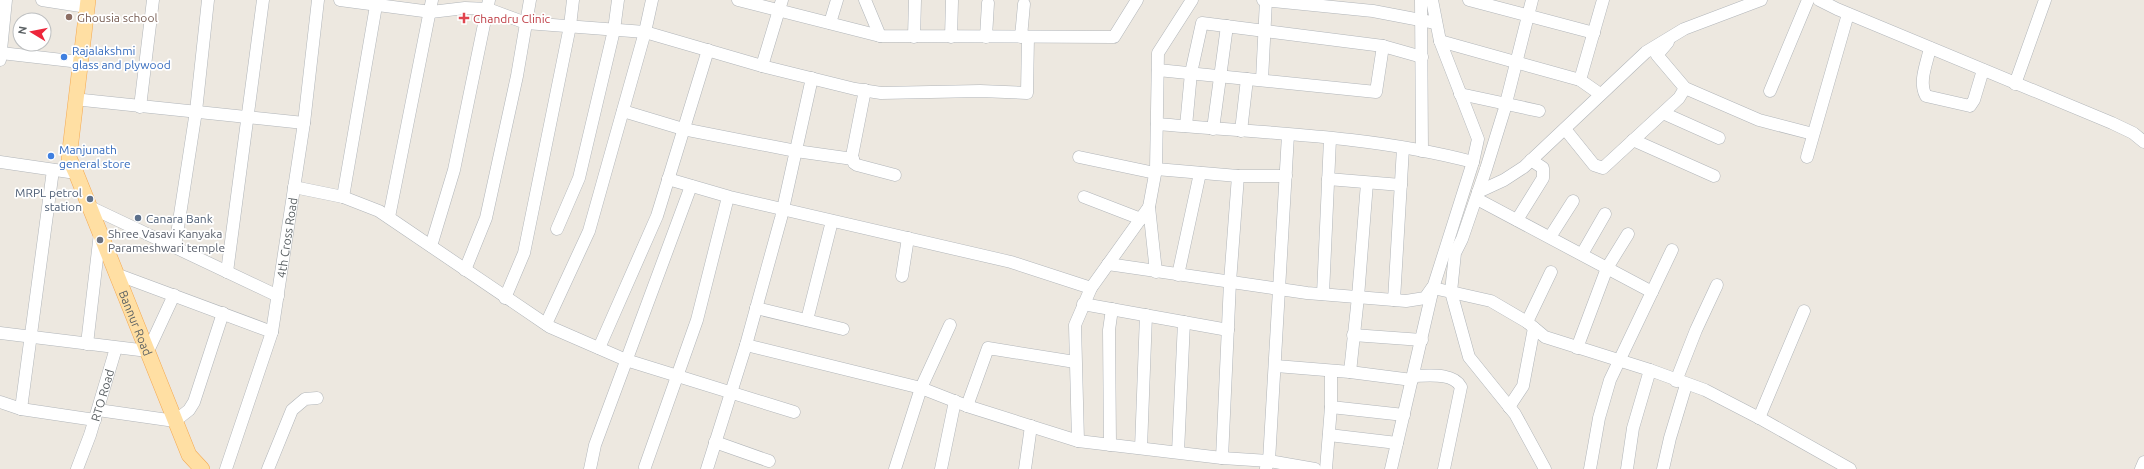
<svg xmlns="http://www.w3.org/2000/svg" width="2144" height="469" viewBox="0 0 2144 469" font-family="Ubuntu,sans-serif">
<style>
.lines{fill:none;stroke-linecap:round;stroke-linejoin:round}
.minor-casing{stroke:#b1b5b9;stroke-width:13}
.major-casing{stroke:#f5a951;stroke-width:16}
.minor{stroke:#fff;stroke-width:12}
.major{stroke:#ffdfa3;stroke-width:15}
.education-dot{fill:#8d6e63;stroke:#fff;stroke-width:1.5}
.health-dot{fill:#e0444e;stroke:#fff;stroke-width:1.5}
.shop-dot{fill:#3f7fe0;stroke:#fff;stroke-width:1.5}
.service-dot{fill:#5c6f8a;stroke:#fff;stroke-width:1.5}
.worship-dot{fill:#6b7280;stroke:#fff;stroke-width:1.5}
.labels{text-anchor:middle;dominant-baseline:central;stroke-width:3.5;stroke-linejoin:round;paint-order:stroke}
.education-label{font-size:12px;fill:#785e54;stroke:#fff;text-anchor:start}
.health-label{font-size:12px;fill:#be3a42;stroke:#fff;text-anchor:start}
.shop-label{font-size:12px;fill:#366cbe;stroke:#fff;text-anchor:start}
.service-label{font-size:12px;fill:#4e5e75;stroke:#fff;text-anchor:end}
.worship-label{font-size:12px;fill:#5b616d;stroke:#fff;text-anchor:start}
.street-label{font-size:12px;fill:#595f62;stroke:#fff}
</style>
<rect width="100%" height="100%" fill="#ede8e0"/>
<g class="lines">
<g class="minor-casing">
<g id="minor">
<polyline points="42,0 87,7"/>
<polyline points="340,0 431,12 465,8 488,9 526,23 645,32 762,66 855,89 881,93 980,91 1027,93 1028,37"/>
<polyline points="738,0 880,36 1114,37 1137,0"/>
<polyline points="865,0 880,36"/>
<polyline points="1263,0 1373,11 1436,23"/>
<polyline points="1421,0 1422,151"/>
<polyline points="1469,0 1594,33"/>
<polyline points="1532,0 1504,111 1486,169 1462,239 1455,253 1451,292 1491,301 1527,322 1545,337 1650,370 1705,390 1763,420 1850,469"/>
<polyline points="1819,0 1837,9 2112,123 2133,133 2144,142"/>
<polyline points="830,23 837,0"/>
<polyline points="914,37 915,0"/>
<polyline points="951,37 952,1"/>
<polyline points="986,37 988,3"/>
<polyline points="1021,37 1024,4"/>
<polyline points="1440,41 1580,80 1600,94"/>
<polyline points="1668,42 1657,55 1685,88 1759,120 1813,134"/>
<path d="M1930,48C1927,63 1918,82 1926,96L1970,106L1974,100L1983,70"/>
<polyline points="1,53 80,62"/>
<polyline points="0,60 6,0"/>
<polyline points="762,66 782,0"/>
<polyline points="1158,70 1376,92 1383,46"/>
<polyline points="1262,80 1266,0"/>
<polyline points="1580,80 1603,0"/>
<polyline points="2015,84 2045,0"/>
<polyline points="865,90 852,156 854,163 857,165 895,175"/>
<polyline points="1770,91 1808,0"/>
<polyline points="1460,94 1539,111"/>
<polyline points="83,100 304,123"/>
<polyline points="140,107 153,0"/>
<polyline points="623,111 683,129 796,151 853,159"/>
<polyline points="1663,113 1719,138"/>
<path d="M1157,124C1262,133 1371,135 1473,162"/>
<polyline points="1186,126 1191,73 1202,23 1383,46 1422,57"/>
<polyline points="1213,129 1227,26"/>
<polyline points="1565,129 1594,165 1603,168 1679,98 1685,88"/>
<polyline points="1241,131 1247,79"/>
<polyline points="1633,140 1714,176"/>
<polyline points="1079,157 1155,173"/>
<polyline points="1807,157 1848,14"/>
<polyline points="0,162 76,173"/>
<polyline points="1156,169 1238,176 1286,176"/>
<polyline points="668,179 730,197 1011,262 1091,288"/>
<polyline points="1328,179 1401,185"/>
<polyline points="294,187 343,197 379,211 550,327 626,360 794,412"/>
<polyline points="1478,192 1504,180 1524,167 1646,52 1684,29 1761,0"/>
<polyline points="343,197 377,0"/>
<polyline points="1084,197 1141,219"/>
<polyline points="1477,199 1652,292"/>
<polyline points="90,207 278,296"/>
<polyline points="389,217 432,0"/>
<polyline points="1517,220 1543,178 1543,168 1531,160"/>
<polyline points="557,229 579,178 614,30 618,0"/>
<polyline points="1550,237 1573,201"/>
<polyline points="431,246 454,170 489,0"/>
<polyline points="175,247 196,111 208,0"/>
<polyline points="1582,254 1605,214"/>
<polyline points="1108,264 1307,293 1406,301 1425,298 1432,288"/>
<polyline points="465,270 486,218 517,76 530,0"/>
<polyline points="227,272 263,0"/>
<polyline points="1156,272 1149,207 1156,169 1158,53 1192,0"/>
<polyline points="116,274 272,332"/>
<polyline points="1178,275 1200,173"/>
<polyline points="902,276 908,238"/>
<polyline points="1433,288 1451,292 1469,357 1515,414 1545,469"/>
<polyline points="1323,294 1330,139"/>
<polyline points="505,298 524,253 570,26 573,0"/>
<polyline points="1394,300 1403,148"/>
<polyline points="1083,304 1228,330"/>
<polyline points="756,308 843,329"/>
<polyline points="807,320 832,221"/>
<polyline points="1527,322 1551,272"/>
<polyline points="546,324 589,231 645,32 652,0"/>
<polyline points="0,333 148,351 174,295"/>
<polyline points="1353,335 1422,340"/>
<polyline points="87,344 100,233"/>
<polyline points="746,345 921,388 967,406 1078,441 1222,458 1269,461 1315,469"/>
<polyline points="599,348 657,216 708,50"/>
<polyline points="1577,348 1607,268 1628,234"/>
<polyline points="1276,366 1350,372 1412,380"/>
<polyline points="1350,372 1358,297 1367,183"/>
<path d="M1413,376C1427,376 1453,372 1461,387L1444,469"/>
<polyline points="1676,381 1696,330 1717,285"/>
<polyline points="0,402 21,409 95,420"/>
<polyline points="967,406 988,348 1075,362"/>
<polyline points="1331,407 1404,415"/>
<polyline points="1509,407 1523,386 1534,328"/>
<polyline points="21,409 53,170"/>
<polyline points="98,410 175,421 189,410 194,402 223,313"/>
<polyline points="1759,418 1804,311"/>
<polyline points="1329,435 1397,443"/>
<polyline points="1078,441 1075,325 1091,288 1149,207"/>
<polyline points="715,442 769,461"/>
<polyline points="1110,445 1109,330 1112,309"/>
<polyline points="1141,448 1146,315"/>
<polyline points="1178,452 1184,322"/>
<polyline points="1222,458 1230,282 1238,176"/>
<polyline points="645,467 697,320 728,197"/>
<polyline points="1266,468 1269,461 1288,135"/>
<path id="s1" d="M77,469L90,435L116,348"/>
<path id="s2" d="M226,469L272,332L304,123L318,0"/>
<polyline points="268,469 292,410 305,399 317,398"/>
<polyline points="590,469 595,445 691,186"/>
<polyline points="707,469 746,345 781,218 812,78"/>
<polyline points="895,469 921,388 950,325"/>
<polyline points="941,469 955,401"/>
<polyline points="1025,469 1031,426"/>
<polyline points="1326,469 1331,407 1331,372"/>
<polyline points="1391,469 1433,288 1473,162 1478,139 1440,41 1432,0"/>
<polyline points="1590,469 1599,418 1610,380 1672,250"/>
<polyline points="1627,469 1633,428 1650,370"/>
<polyline points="1663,469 1670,438 1686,385"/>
<polyline points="2141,469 2144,462"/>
</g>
</g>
<g class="major-casing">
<g id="major">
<path id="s3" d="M88,0L69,158L76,173L189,455L202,469"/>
</g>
</g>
<use href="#minor" class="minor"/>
<use href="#major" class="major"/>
</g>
<circle class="education-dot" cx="69" cy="17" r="4"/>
<path class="health-dot" d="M462 12h4v4h4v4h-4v4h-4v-4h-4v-4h4z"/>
<g class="shop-dot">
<circle cx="64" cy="57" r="4"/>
<circle cx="51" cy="156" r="4"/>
</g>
<g class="service-dot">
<circle cx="90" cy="199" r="4"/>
<circle cx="138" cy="218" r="4"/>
</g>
<circle class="worship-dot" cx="100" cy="240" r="4"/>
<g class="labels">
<g class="education-label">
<text x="77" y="17">Ghousia school</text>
</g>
<g class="health-label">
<text x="473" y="18">Chandru Clinic</text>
</g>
<g class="shop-label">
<text x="72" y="50">Rajalakshmi<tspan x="72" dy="14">glass and plywood</tspan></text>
<text x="59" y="149">Manjunath<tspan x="59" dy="14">general store</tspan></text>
</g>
<g class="service-label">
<text x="82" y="192">MRPL petrol<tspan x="82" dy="14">station</tspan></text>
<text x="146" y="218" text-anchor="start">Canara Bank</text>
</g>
<g class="worship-label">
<text x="108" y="233">Shree Vasavi Kanyaka<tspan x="108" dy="14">Parameshwari temple</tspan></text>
</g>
<g class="street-label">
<text stroke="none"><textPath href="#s2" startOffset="240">4th Cross Road</textPath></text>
<text stroke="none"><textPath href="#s3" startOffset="337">Bannur Road</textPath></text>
<text stroke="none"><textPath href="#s1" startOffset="78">RTO Road</textPath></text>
</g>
</g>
<g transform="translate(32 32) rotate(280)"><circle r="19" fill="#ffffff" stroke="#bdbfc0"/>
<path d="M0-3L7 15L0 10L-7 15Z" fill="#ed263b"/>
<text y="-6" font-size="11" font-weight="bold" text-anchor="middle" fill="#595f62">N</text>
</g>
</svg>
